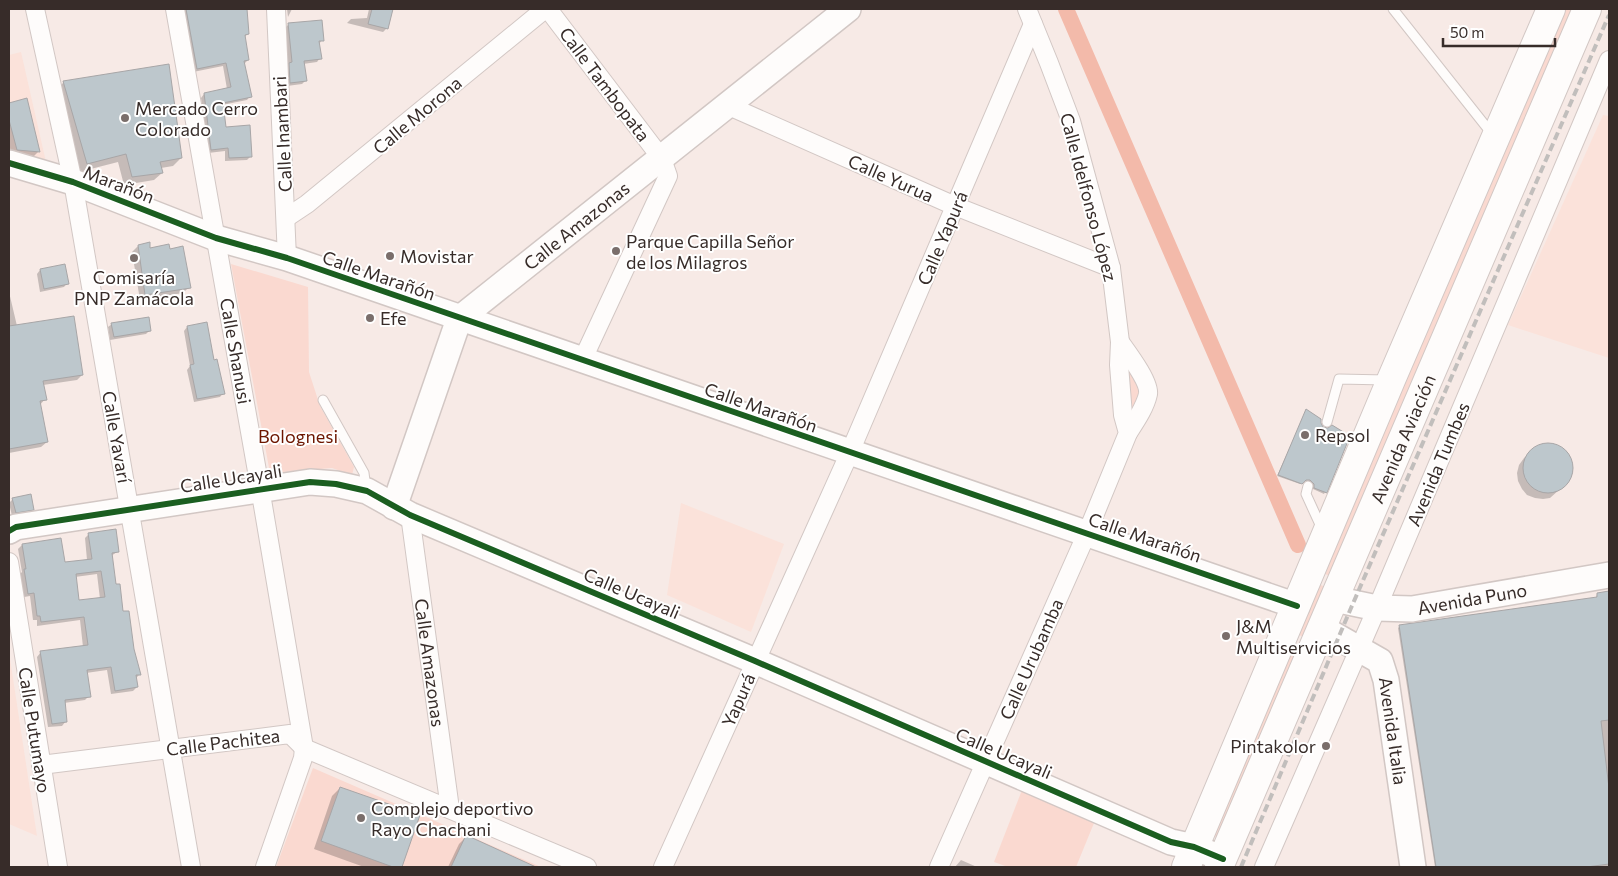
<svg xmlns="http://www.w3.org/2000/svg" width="1618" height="876" viewBox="0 0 1618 876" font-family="Commissioner,sans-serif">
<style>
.built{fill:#fbe2da}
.green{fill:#fad9d0}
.shadow{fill:#0003;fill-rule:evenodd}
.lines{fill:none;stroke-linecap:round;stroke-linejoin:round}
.canal{stroke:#f3baaa;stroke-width:16}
.building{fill:#bdc7cc;stroke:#a8a6a7;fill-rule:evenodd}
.lane-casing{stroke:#d2c7c4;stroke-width:11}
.street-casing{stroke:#d2c7c4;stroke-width:20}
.secondary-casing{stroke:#d2c7c4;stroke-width:28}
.primary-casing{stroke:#d2c7c4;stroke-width:30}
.lane{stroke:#fefcfb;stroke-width:9}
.street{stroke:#fefcfb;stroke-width:18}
.secondary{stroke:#fefcfb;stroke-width:25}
.primary{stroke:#fefcfb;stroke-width:28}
.rail{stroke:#c1bebc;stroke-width:4;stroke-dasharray:8 4;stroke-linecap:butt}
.cycleway-casing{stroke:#fff;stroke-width:9}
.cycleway{stroke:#1b5e20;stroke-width:6}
.poi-dot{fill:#7a6e6b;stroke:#fff;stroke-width:2}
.labels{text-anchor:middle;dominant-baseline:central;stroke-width:4;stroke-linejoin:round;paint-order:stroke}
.street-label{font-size:18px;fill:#372c29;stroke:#fff}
.poi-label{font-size:18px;fill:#372c29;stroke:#fff;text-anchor:start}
.park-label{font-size:18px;fill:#6d1600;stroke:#fff}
</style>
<rect width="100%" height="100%" fill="#f7eae6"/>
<g class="built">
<polygon points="21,52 46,162 9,148 9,55"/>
<polygon points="1603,115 1609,116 1609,358 1508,325"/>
<polygon points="681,503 784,544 751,632 667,595"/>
<polygon points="9,652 37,836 9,824"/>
</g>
<g class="green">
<polygon points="1561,9 1577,9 1334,578 1321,572"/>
<polygon points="231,264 308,287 309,372 320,406 354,467 352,475 332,468 270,473"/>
<polygon points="1127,371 1129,371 1140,391 1134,411 1130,410"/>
<polygon points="1316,583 1330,589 1308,639 1295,633"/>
<polygon points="1291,644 1304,649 1223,840 1210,834"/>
<polygon points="313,768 541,867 276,867"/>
<polygon points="1022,790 1094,823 1076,867 1008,867 994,862"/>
</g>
<g class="shadow">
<polygon points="180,9 246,9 248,33 244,38 248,60 244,64 250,96 247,100 222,105 224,128 251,156 247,160 225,161 225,151 208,153 201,98 204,94 227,89 223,66 193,72"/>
<polygon points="287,9 292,9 288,17"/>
<polygon points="369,9 391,9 386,29 383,32 347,23 351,19 367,18"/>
<polygon points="289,24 322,40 319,44 320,58 317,62 303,64 305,81 302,84 287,86 286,68 288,65 285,28"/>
<polygon points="64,82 181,158 173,166 161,168 162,173 154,180 124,185 118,162 79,172 56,90"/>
<polygon points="26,100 39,151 33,157 12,155 9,145 9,104"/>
<polygon points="138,246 149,249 189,287 183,293 140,300 132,252"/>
<polygon points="40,270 67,283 64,287 40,292 37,274"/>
<polygon points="9,292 17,326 82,375 77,380 43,385 45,399 40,405 47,442 41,447 9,453"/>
<polygon points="112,324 149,331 146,334 110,340 108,327"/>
<polygon points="187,327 213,361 223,393 220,397 194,402 187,370 190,366 184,331"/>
<polygon points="1306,411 1325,492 1324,494 1313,489 1313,486 1308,481 1303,481 1300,484 1277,476"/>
<polygon points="1545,444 1560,447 1566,452 1572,466 1572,474 1569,481 1550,498 1543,499 1535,498 1527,495 1522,489 1518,481 1517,473 1519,465 1524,458 1537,447"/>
<polygon points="13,499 33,509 29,513 12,516 9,503"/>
<path d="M89,534L117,552L111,556L115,585L139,675L136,678L137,687L133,691L111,694L107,670L86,673L89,696L85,700L64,703L66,721L62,726L48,727L37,657L41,652L83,647L80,620L37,626V620H33L30,596L24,597L20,574L22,572L18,549L22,545L64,563L87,560L85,538ZM97,574L100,599L78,601L75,577Z"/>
<polygon points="1609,592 1609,867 1435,867 1398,628 1400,626 1596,598 1597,594"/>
<polygon points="340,788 418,816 400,867 364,867 314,849 332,796"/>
<polygon points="467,836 533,867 448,867 459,844"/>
<polygon points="961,860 977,867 955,867"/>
</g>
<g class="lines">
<polyline class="canal" points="1066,9 1298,545"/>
</g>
<g class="building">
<polygon points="186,9 247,9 249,34 245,35 249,60 244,61 252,97 223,103 226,127 250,125 252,157 229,158 228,148 211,150 204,93 231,87 226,63 197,69"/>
<polygon points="372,9 393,9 388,29 368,24"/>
<polygon points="322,20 324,41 319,41 322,59 304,61 307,81 290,83 289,63 292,62 288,23"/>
<polygon points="169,64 182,158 160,162 163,173 132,177 126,154 87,164 63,81"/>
<polygon points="27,98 40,152 17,150 9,120 9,103"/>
<polygon points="150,242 150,248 169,244 170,249 183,246 191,288 145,295 138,245"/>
<polygon points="65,264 69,284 44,289 40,269"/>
<polygon points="74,316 83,375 43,381 47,400 40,401 48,442 9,449 9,326"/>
<polygon points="149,317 151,331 114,337 111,323"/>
<polygon points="207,322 214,360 217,359 225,394 197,399 190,365 194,364 187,326"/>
<polygon points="1306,409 1321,419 1321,423 1323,427 1328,428 1332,425 1350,436 1327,493 1314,488 1314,484 1310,480 1306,480 1302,484 1278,475"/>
<circle cx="1548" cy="468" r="25"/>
<polygon points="31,494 34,510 16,513 12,498"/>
<path d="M116,529L119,552L112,553L116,584H120L123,611H129L134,649L141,675H136L138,687L115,691L111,667L87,670L91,697L65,700L67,722L52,724L40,651L88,645L84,617L41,622L40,616H37L34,593L28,594L24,569H26L22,544L61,538L65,562L92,559L88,533ZM101,571L105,597L79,600L76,574Z"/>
<polygon points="1609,591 1609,720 1601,721 1609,788 1609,864 1587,867 1436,867 1399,625 1597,597 1597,593"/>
<polygon points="340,787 420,815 402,867 393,867 321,841"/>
<polygon points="466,835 536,867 451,867"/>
</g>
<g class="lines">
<g class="lane-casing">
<g id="lane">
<polyline points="1393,9 1492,134"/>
<polyline points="323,400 364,473 366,488"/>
<polyline points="1327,422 1339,379 1386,380"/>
<polyline points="1308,486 1306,494 1322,529"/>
</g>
</g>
<g class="street-casing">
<g id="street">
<polyline points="35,9 73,182 191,867"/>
<polyline points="175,9 260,488 304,748 303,758 265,867"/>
<polyline points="276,9 287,258"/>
<polyline points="548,9 662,159 668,176 582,361"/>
<polyline points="729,106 955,206 1111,268"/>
<polyline points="286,218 307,204 545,9"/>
<path d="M1120,342C1127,352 1150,382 1148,394C1145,408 1135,422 1128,433"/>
<path id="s1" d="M410,515L450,809"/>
<polyline points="9,562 58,867"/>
<polyline points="41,765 290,734 304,748 587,867"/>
<polyline points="663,867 850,452 1033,24"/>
<polyline points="939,867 1087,533 1128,433 1123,415 1119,365 1120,342 1111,268 1071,121 1049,63 1027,9"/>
<polyline points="1264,867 1377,608 1609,60"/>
</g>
</g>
<g class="secondary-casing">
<g id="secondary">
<polyline points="9,163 73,182 216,238 287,258 1297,606"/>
<path id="s2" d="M394,507L459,319L848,9"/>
<polyline points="9,531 16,527 310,482 336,484 367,491 410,515 755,661 1171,842 1194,847 1223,859"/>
<path id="s3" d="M1334,599L1377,608L1412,609L1609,575"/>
<path id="s4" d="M1322,628L1380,661L1386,680L1413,867"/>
</g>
</g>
<g class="primary-casing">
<g id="primary">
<polyline points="1186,867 1391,380 1551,9"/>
<path id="s5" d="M1219,867L1587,9"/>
</g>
</g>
<use href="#lane" class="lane"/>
<use href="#street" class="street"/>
<use href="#secondary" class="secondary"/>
<use href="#primary" class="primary"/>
<polyline class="rail" points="1241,867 1351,608 1609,15"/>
<g class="cycleway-casing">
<g id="cycleway">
<polyline points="9,163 73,182 216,238 287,258 1297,606"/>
<polyline points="9,531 16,527 310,482 336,484 367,491 410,515 755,661 1171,842 1194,847 1223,859"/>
</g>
</g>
<use href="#cycleway" class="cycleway"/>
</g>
<g class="poi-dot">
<circle cx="125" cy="118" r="5"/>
<circle cx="616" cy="251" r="5"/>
<circle cx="390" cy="256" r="5"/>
<circle cx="134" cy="258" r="5"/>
<circle cx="370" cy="318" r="5"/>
<circle cx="1305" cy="435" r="5"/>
<circle cx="1226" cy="636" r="5"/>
<circle cx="1326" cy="746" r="5"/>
<circle cx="361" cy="818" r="5"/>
</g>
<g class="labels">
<g class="street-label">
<text transform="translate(605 84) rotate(53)">Calle Tambopata</text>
<text transform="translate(417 115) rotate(-40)">Calle Morona</text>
<text transform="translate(282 134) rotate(-93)">Calle Inambari</text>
<text transform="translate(891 178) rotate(24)">Calle Yurua</text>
<text transform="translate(119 184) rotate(21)">Marañón</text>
<text transform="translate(1089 197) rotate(75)">Calle Idelfonso López</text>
<text stroke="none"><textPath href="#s2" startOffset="349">Calle Amazonas</textPath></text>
<text transform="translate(942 238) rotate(-67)">Calle Yapurá</text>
<text transform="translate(379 275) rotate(19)">Calle Marañón</text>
<text transform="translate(236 351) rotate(80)">Calle Shanusi</text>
<text transform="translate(761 407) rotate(19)">Calle Marañón</text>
<text transform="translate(117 437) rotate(80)">Calle Yavarí</text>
<text stroke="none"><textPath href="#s5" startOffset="466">Avenida Aviación</textPath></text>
<text transform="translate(1438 464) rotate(-67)">Avenida Tumbes</text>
<text transform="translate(231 478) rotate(-9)">Calle Ucayali</text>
<text transform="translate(1145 537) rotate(19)">Calle Marañón</text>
<text transform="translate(632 593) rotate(23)">Calle Ucayali</text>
<text stroke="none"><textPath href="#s3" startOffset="140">Avenida Puno</textPath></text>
<text transform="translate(1031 659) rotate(-66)">Calle Urubamba</text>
<text stroke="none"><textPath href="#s1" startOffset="149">Calle Amazonas</textPath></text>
<text transform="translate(738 700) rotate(-66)">Yapurá</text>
<text transform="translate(35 730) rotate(81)">Calle Putumayo</text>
<text stroke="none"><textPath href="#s4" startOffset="138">Avenida Italia</textPath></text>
<text transform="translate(223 742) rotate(-7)">Calle Pachitea</text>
<text transform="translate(1004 753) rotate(23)">Calle Ucayali</text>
</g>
<g class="poi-label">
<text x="135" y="108">Mercado Cerro<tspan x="135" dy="21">Colorado</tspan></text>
<text x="626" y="241">Parque Capilla Señor<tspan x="626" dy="21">de los Milagros</tspan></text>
<text x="400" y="256">Movistar</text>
<text x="134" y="277" text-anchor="middle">Comisaría<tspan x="134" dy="21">PNP Zamácola</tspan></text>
<text x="380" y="318">Efe</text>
<text x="1315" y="435">Repsol</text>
<text x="1236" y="626">J&amp;M<tspan x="1236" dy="21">Multiservicios</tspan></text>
<text x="1316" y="746" text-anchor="end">Pintakolor</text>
<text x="371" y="808">Complejo deportivo<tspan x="371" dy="21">Rayo Chachani</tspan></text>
</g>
<g class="park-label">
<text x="298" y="436">Bolognesi</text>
</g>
</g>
<rect width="1618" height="876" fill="none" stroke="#372c29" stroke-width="20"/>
<path d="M1443 38v8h112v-8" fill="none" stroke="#372c29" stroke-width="2.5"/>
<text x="1450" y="38" font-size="15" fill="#372c29" stroke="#ffffff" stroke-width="4" paint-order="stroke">50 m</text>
</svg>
